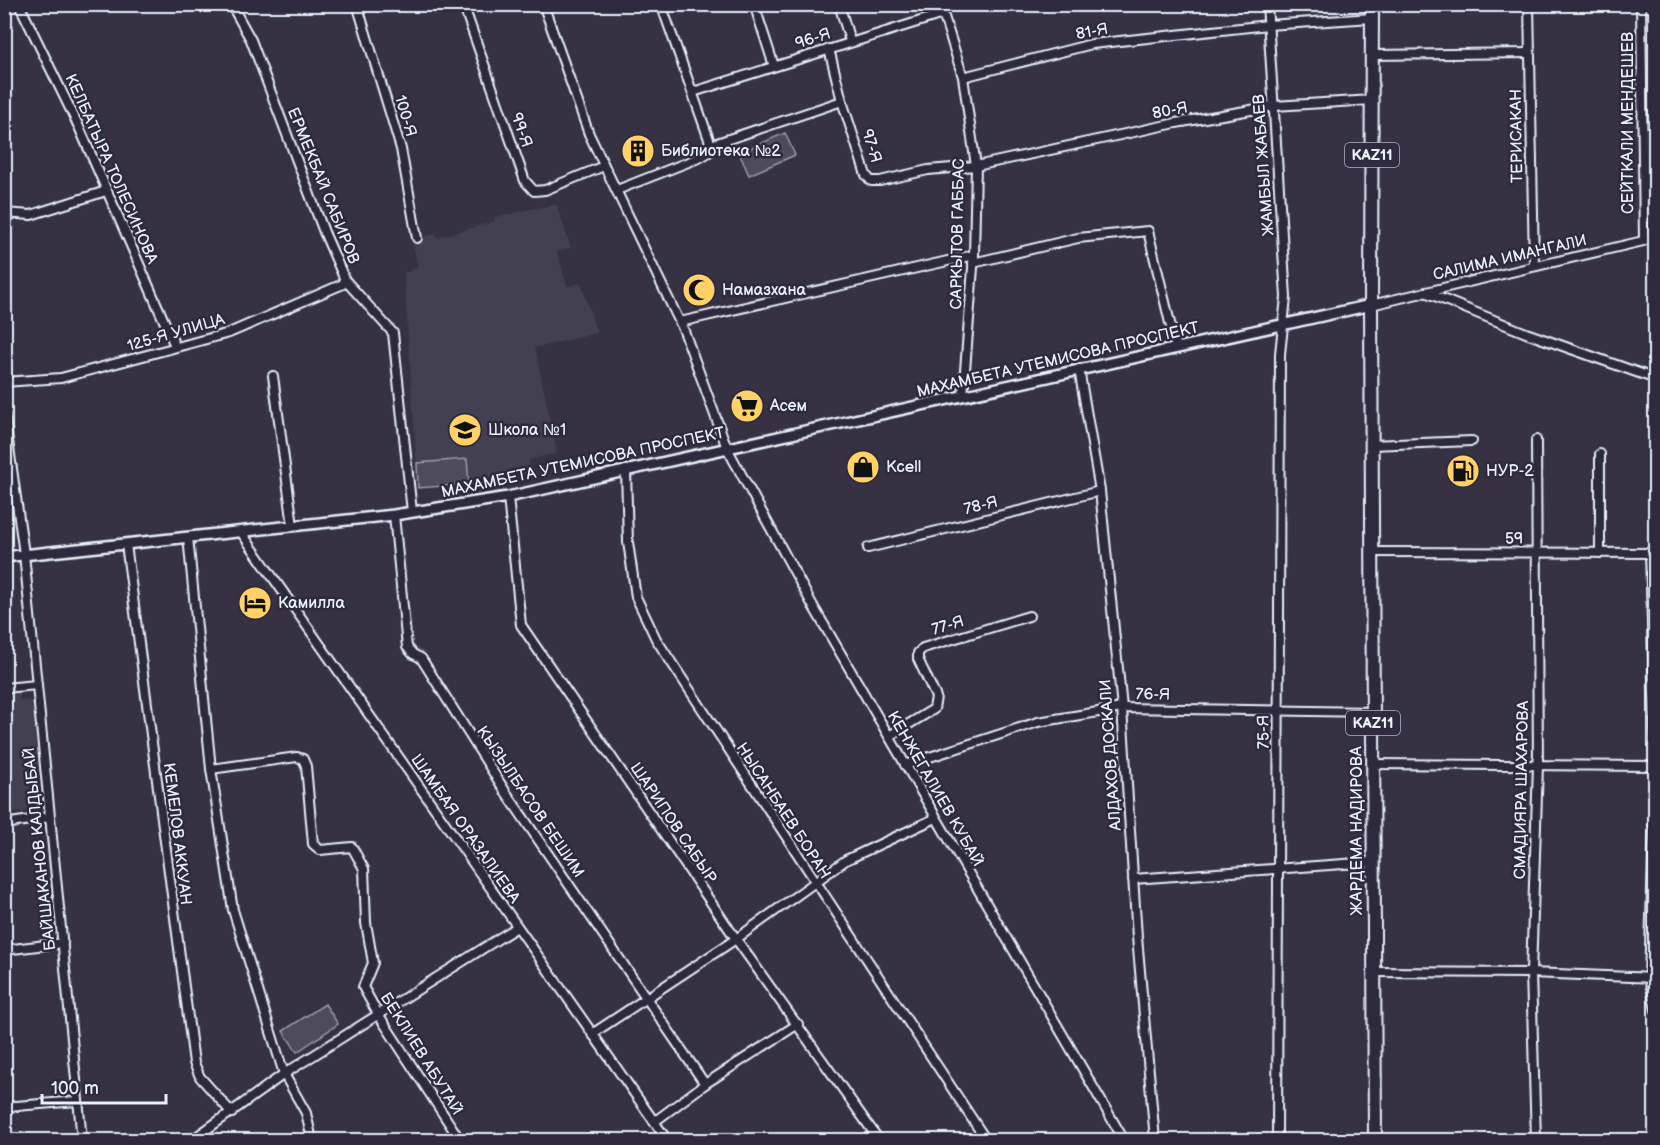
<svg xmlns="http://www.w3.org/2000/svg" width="1660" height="1145" viewBox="0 0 1660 1145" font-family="'Balsamiq Sans',sans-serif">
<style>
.built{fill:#433f51}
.green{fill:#4d4b5c;stroke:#9a9eaa;stroke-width:1.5}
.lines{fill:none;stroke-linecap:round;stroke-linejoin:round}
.minor-casing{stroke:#e8f1f8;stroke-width:12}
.tertiary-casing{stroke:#e8f1f8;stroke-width:14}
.trunk-casing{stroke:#e8f1f8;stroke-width:16}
.minor{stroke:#2f2a3d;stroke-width:8}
.tertiary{stroke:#2f2a3d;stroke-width:9}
.trunk{stroke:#2f2a3d;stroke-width:12}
.labels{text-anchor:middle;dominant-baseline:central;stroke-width:5;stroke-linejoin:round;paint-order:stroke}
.shield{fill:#2f2a3d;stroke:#b0b5c0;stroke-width:1.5}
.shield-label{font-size:15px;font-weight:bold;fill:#e8f1f8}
.street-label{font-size:16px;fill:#e8f1f8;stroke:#2f2a3d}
.poi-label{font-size:16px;fill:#e8f1f8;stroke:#2f2a3d;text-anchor:start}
</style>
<rect width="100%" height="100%" fill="#363244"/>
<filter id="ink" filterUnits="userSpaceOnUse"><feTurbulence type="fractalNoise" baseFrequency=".0167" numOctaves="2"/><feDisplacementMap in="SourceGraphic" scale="12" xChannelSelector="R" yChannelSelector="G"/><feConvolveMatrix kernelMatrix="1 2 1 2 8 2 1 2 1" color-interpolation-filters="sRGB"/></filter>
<g filter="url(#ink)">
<g class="built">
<polygon points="556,204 571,247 557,252 567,286 581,283 597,333 535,348 557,453 529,460 530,479 418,488 404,273 418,267 412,240 435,234 437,238 495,221 495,217"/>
<polygon points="19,688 20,700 33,701 40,805 32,811 5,814 4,689"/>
</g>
<g class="green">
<polygon points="785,133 795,155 749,175 739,153"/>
<polygon points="467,459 469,484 418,488 417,463"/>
<polygon points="325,1004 338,1024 297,1052 283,1031"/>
</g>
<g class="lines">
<g class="minor-casing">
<g id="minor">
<polyline points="19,4 79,127 175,346"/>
<polyline points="231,4 251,40 324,232 345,280 393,333 412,512"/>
<polyline points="357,4 401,149 417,238"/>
<polyline points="463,4 525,181 534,191 545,190 604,166"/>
<polyline points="543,4 589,134 684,331 727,448 813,606 1124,1140"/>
<polyline points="754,4 774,66"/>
<polyline points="839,4 850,41"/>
<polyline points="940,4 963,77 976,166 974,255 963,396"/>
<polyline points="1267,4 1286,297 1280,354 1277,1140"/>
<polyline points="1529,4 1534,266"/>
<polyline points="1641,4 1644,240"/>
<polyline points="829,49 842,101 866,175 871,181 880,181 928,170 976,166 1176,123 1274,106 1373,100"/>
<polyline points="1373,55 1529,53"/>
<polyline points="963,77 1092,44 1268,25 1372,18"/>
<polyline points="693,92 943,14"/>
<polyline points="711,145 842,101"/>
<polyline points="617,190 701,157 709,152 711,145 661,4"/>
<polyline points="4,213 31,215 106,191"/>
<polyline points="973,263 1078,238 1148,231 1176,348"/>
<polyline points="1425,292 1526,333 1656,379"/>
<polyline points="1371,305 1656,238"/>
<polyline points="680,322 974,255"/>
<polyline points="1079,369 1100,491 1122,708 1137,937 1155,1140"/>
<polyline points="273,376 293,526"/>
<polyline points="4,382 61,378 229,333 343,284 345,280"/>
<polyline points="4,412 24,554 82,1140"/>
<polyline points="1371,445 1472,441"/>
<polyline points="626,470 628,542 636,597 656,639 986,1140"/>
<polyline points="508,497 521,625 736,939 879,1140"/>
<polyline points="394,515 407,647 413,654 421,658 505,791 705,1084"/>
<polyline points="241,532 667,1140"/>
<polyline points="188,537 211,769 233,910 284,1074 306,1113 312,1140"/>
<polyline points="126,544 194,1063 200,1077 232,1113"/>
<polyline points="868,548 1100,491"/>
<polyline points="1372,552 1656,553"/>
<polyline points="1600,553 1600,454"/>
<polyline points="1650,553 1656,763"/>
<polyline points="4,688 37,685"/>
<polyline points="889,736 934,709 936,697 918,659 918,653 923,648 1029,616"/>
<polyline points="1373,764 1656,766"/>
<polyline points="905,765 1038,722 1122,708 1373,712"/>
<polyline points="1656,768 1649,978 1656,1010"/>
<polyline points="211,769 297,757 303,759 306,766 313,844 320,850 352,847 364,869 366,923 373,963 363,987 378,1014 460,1140"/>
<polyline points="4,824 50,817"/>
<polyline points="1133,879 1372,862"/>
<polyline points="4,950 63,943"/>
<polyline points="1374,972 1531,973 1656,978"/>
<polyline points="592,1034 736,939 846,860 936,818"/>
<polyline points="4,1107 77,1101"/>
<polyline points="654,1122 705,1084 798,1024"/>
<polyline points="192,1140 284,1074 517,927"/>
<polyline points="1536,1140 1531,973 1538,765 1536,440"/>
</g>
</g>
<g class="tertiary-casing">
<polyline id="tertiary" points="4,557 394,515 508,497 1371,305"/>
</g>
<g class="trunk-casing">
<polyline id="trunk" points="1372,4 1371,305 1375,1140"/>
</g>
<use href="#minor" class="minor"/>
<use href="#tertiary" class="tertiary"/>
<use href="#trunk" class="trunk"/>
</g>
</g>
<defs>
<g id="building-disc" transform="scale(1.725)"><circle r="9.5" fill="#ffd166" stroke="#2f2a3d"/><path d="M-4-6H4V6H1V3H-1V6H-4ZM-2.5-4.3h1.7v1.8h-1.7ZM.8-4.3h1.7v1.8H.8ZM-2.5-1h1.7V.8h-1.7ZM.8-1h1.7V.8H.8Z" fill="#111"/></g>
<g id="mosque-disc" transform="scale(1.725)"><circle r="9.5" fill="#ffd166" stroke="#2f2a3d"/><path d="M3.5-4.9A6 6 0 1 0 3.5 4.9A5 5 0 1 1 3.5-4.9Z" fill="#111"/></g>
<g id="supermarket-disc" transform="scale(1.725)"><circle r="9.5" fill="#ffd166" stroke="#2f2a3d"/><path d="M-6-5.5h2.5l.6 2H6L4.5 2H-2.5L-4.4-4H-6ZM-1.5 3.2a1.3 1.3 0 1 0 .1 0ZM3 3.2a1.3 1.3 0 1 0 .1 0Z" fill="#111"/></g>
<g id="school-disc" transform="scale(1.725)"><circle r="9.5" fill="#ffd166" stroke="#2f2a3d"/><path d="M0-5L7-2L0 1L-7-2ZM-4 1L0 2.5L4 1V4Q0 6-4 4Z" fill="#111"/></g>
<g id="shop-disc" transform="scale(1.725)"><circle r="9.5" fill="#ffd166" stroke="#2f2a3d"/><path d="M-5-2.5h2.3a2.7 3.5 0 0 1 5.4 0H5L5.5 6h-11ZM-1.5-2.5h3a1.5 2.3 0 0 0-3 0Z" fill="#111"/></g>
<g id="fuel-disc" transform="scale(1.725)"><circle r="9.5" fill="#ffd166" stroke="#2f2a3d"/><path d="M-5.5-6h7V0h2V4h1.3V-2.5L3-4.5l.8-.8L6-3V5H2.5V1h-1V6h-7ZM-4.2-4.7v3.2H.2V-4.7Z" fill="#111"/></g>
<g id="hotel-disc" transform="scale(1.725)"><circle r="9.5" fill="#ffd166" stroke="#2f2a3d"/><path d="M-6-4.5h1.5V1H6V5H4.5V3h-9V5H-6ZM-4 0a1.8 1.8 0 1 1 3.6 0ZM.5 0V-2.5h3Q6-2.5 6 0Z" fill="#111"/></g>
</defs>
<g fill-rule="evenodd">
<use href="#building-disc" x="638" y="151"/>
<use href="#mosque-disc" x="699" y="290"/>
<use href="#supermarket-disc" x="747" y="406"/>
<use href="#school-disc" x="465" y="430"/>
<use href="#shop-disc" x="863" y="467"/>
<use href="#fuel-disc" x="1463" y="471"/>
<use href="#hotel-disc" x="255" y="603"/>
</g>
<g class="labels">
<g class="shield">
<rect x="1345" y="143" width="54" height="24" rx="4.5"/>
<rect x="1346" y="711" width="54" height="24" rx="4.5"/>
</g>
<g class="shield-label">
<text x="1372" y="155">KAZ11</text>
<text x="1373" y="723">KAZ11</text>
</g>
<g class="street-label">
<text transform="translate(1092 32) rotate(-10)">81-Я</text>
<text transform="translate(813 39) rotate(-18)">96-Я</text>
<text transform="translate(1170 111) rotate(-11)">80-Я</text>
<text transform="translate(405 116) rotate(74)">100-Я</text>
<text transform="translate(1628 123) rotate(-90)">СЕЙТКАЛИ МЕНДЕШЕВ</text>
<text transform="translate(521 130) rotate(71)">99-Я</text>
<text transform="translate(1517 136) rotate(-91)">ТЕРИСАКАН</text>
<text transform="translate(871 146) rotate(73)">97-Я</text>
<text transform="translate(1264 165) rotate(-94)">ЖАМБЫЛ ЖАБАЕВ</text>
<text transform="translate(111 169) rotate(66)">КЕЛБАТЫРА ТОЛЕСИНОВА</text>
<text transform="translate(323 186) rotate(68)">ЕРМЕКБАЙ САБИРОВ</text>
<text transform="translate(958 234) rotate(-89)">САРКЫТОВ ГАББАС</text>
<text transform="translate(1510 258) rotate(-13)">САЛИМА ИМАНГАЛИ</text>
<text transform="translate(176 333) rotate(-16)">125-Я УЛИЦА</text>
<text transform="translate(1058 360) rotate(-13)">МАХАМБЕТА УТЕМИСОВА ПРОСПЕКТ</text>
<text transform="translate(583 463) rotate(-12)">МАХАМБЕТА УТЕМИСОВА ПРОСПЕКТ</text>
<text transform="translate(981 506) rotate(-14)">78-Я</text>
<text transform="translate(1514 539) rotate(-1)">59</text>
<text transform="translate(948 626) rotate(-17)">77-Я</text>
<text transform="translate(1153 695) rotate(1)">76-Я</text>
<text transform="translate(1264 732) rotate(-91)">75-Я</text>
<text transform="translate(1111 755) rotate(-94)">АЛДАХОВ ДОСКАЛИ</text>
<text transform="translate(935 789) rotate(60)">КЕНЖЕГАЛИЕВ КУБАЙ</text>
<text transform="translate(1522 790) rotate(-89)">СМАДИЯРА ШАХАРОВА</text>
<text transform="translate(530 802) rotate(56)">КЫЗЫЛБАСОВ БЕШИМ</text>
<text transform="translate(783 811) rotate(57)">НЫСАНБАЕВ БОРАН</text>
<text transform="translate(673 823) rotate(56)">ШАРИПОВ САБЫР</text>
<text transform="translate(465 829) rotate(55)">ШАМБАЯ ОРАЗАЛИЕВА</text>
<text transform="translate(1357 831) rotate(-90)">ЖАРДЕМА НАДИРОВА</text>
<text transform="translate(177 834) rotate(83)">КЕМЕЛОВ АККУАН</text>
<text transform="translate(40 849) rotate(-96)">БАЙШАКАНОВ КАЛДЫБАЙ</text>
<text transform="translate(421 1054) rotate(58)">БЕКЛИЕВ АБУТАЙ</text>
</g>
<g class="poi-label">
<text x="661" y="151">Библиотека №2</text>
<text x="722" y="290">Намазхана</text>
<text x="770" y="406">Асем</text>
<text x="488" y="430">Школа №1</text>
<text x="886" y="467">Kcell</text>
<text x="1486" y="471">НУР-2</text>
<text x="278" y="603">Камилла</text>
</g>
</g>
<rect width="1660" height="1145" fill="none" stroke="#2f2a3d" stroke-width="24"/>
<rect x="12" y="12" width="1636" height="1121" fill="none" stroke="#e8f1f8" stroke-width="2" filter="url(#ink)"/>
<path d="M42 1094v9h124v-9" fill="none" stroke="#e8f1f8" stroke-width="3"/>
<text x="51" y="1094" font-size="18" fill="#e8f1f8" stroke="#2f2a3d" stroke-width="4.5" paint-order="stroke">100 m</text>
</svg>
